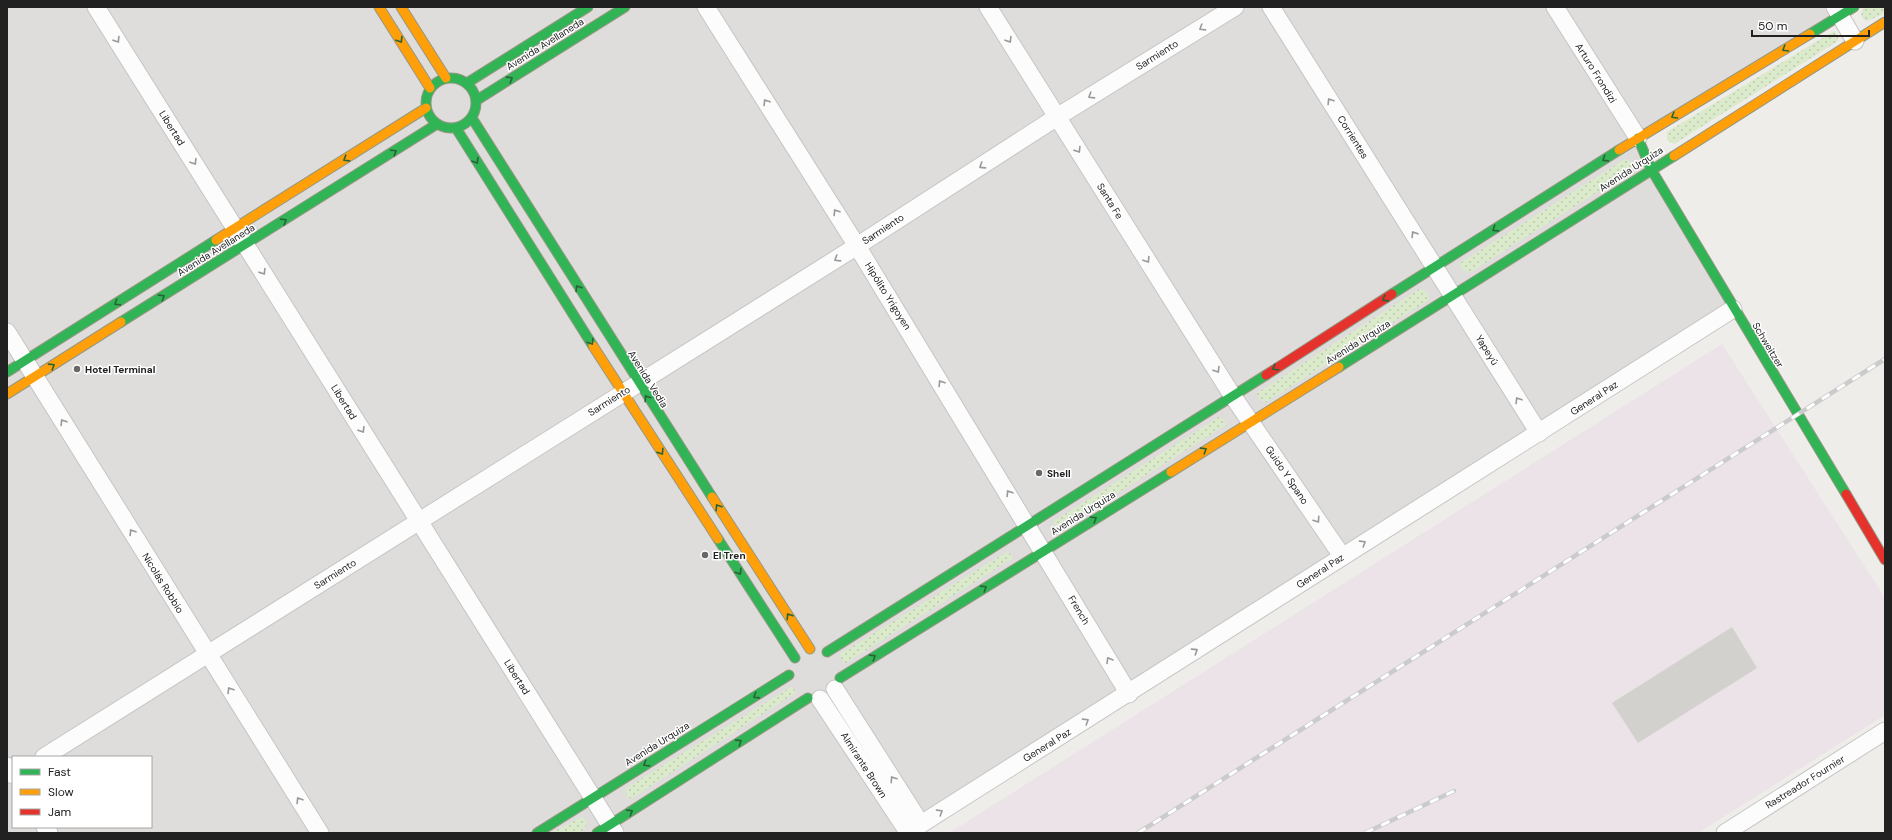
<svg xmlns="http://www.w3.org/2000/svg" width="1892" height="840" viewBox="0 0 1892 840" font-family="'DM Sans',sans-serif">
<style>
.residential{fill:#dedddb;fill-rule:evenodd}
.railway{fill:#ebe3e8}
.grass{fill:url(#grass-dots)}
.building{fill:#d3d1ce}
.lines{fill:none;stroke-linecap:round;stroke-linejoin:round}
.street-casing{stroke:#c6c5c4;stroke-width:19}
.fast-casing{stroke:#959882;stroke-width:11}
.slow-casing{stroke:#959882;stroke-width:11}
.jam-casing{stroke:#959882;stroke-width:11}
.street{stroke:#fcfcfc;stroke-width:17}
.fast{stroke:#30b455;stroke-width:9}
.slow{stroke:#ff9f0a;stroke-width:9}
.jam{stroke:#e5322d;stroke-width:9}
.rail-casing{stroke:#cbcbcb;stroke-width:4.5}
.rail{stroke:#fff;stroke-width:3;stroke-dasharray:9;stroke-linecap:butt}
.oneway{stroke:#999}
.oneway2{stroke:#286338}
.poi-dot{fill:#696867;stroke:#fff;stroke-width:1.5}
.labels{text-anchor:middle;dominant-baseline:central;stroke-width:3;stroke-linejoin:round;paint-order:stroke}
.street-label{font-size:10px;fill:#212121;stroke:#fff}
.poi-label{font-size:10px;font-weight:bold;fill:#212121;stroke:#fff;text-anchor:start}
</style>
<defs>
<pattern id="grass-dots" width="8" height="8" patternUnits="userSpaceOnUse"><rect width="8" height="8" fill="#daeacb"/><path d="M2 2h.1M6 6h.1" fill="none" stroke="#bbc8ae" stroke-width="1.8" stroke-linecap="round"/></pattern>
</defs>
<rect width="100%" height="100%" fill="#eeedea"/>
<path class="residential" d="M7,7H1854L1638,138L1733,309L907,833H7ZM13,757H151V827H13Z"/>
<polygon class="railway" points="1722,344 1885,598 1885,715 1698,833 949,833"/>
<g class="grass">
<polygon points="1863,7 1885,7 1885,13 1868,21 1864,20 1861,15"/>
<polygon points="1834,31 1838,35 1838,41 1674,144 1667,140 1667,132"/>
<path d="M1625,159L1630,161L1632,170L1471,272C1465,272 1460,269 1460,263Z"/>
<polygon points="1419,289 1427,292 1429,300 1265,403 1258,398 1257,393"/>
<polygon points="1219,417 1224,420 1226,425 1059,530 1055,526 1054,521"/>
<polygon points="1008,551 1013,558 846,663 841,659 840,654"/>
<polygon points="791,687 797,692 631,799 627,796 626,788"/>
<polygon points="582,817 586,821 586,827 580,833 550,833"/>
</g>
<polygon class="building" points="1732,627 1757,668 1638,743 1612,703"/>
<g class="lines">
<g class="street-casing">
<g id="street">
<polyline points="96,7 615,833"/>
<polyline points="706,7 857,246 1129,694"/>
<polyline points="988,7 1232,395 1342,556"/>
<polyline points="1271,7 1539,433"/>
<polyline points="1555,7 1638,138"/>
<polyline points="1835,7 1855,41"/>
<polyline points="7,332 320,833"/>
<polyline points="835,689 921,824"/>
<polyline points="820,699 908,832"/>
<polyline points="44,757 857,246 1057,117 1235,7"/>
<polyline points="7,766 13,775"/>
<polyline points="45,827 49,833"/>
<polyline points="907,833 1733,309"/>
<polyline points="1725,833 1885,731"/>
</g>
</g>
<g class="fast-casing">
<g id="fast">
<polyline points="1810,34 1854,7"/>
<circle cx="451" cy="103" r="25"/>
<polyline points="467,83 588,7"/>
<polyline points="477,100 625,7"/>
<polyline points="472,118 712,497"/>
<polyline points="456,128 593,346"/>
<polyline points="1638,138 1651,169 1846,494"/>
<polyline points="1392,294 1619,150"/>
<polyline points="121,322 437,124"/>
<polyline points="1339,367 1674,156"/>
<polyline points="7,372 216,240"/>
<polyline points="718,539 795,658"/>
<polyline points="827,652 1266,375"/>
<polyline points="840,678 1171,472"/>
<polyline points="537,833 789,675"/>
<polyline points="597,833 808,698"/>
</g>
</g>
<g class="slow-casing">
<g id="slow">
<polyline points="379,7 430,88"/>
<polyline points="401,7 446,78"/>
<polyline points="1619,150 1810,34"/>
<polyline points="1674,156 1885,22"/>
<polyline points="216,240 426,108"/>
<polyline points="593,346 718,539"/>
<polyline points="7,394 121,322"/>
<polyline points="1171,472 1339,367"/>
<polyline points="712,497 810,649"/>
</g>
</g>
<g class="jam-casing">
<g id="jam">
<polyline points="1266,375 1392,294"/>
<polyline points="1846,494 1885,560"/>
</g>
</g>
<use href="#street" class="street"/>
<use href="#fast" class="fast"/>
<use href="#slow" class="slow"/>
<use href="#jam" class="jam"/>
<g class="rail-casing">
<g id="rail">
<polyline points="1138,833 1885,359"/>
<polyline points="1365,833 1454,791"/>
</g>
</g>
<use href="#rail" class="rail"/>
</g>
<defs><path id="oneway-chevron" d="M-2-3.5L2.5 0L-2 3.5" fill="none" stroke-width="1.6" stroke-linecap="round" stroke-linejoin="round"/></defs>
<g class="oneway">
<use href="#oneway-chevron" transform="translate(1202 28) rotate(148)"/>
<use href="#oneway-chevron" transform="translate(117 40) rotate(58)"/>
<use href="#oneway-chevron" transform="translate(1009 40) rotate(58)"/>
<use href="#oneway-chevron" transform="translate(1091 96) rotate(148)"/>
<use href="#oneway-chevron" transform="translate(1330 101) rotate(-122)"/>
<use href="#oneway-chevron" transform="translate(766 102) rotate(-122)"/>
<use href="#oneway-chevron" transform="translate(1078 150) rotate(58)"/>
<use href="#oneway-chevron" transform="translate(194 162) rotate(58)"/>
<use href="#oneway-chevron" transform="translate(982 166) rotate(147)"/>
<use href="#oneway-chevron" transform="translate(836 212) rotate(-122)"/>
<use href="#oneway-chevron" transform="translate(1414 234) rotate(-122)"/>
<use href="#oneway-chevron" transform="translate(837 259) rotate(148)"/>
<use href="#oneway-chevron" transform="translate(1147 260) rotate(58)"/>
<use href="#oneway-chevron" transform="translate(263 272) rotate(58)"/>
<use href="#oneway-chevron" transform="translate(1217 370) rotate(58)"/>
<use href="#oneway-chevron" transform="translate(941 383) rotate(-122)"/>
<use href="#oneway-chevron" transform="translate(1518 400) rotate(-122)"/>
<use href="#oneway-chevron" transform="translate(63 422) rotate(-122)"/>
<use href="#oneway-chevron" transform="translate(362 430) rotate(58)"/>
<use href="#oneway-chevron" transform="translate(1009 493) rotate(-122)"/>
<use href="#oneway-chevron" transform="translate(1317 520) rotate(56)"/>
<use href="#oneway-chevron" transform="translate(132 532) rotate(-122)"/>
<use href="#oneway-chevron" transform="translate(1363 543) rotate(-32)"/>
<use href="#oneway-chevron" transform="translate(1195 651) rotate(-33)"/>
<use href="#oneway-chevron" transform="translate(1109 660) rotate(-121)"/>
<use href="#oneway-chevron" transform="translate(230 690) rotate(-122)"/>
<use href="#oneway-chevron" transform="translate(1086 721) rotate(-32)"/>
<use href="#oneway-chevron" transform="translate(893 779) rotate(-123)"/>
<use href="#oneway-chevron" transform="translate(299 800) rotate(-122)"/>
<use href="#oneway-chevron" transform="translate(940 812) rotate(-32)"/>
</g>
<g class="oneway2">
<use href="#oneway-chevron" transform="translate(400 40) rotate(58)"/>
<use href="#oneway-chevron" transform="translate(1785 49) rotate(149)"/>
<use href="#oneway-chevron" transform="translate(510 79) rotate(-32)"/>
<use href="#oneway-chevron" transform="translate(1674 116) rotate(149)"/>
<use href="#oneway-chevron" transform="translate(394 152) rotate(-32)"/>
<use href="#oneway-chevron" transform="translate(346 159) rotate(148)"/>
<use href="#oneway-chevron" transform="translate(1605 159) rotate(147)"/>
<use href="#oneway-chevron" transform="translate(476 161) rotate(58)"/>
<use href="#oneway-chevron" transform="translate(284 221) rotate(-32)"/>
<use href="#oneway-chevron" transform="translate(1495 229) rotate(147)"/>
<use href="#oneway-chevron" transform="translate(578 288) rotate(-122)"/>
<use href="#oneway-chevron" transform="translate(162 297) rotate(-32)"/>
<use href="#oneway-chevron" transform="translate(1385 299) rotate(148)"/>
<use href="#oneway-chevron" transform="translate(117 303) rotate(148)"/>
<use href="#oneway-chevron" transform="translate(591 342) rotate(58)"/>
<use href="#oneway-chevron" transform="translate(52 366) rotate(-32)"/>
<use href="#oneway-chevron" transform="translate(1275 368) rotate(148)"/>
<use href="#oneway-chevron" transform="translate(647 398) rotate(-123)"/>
<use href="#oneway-chevron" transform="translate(1204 450) rotate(-32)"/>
<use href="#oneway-chevron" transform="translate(661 452) rotate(57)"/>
<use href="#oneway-chevron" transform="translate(718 507) rotate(-123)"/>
<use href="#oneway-chevron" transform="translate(1094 519) rotate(-32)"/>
<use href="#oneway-chevron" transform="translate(739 572) rotate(57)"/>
<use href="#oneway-chevron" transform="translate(984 588) rotate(-32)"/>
<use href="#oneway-chevron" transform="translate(789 616) rotate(-123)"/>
<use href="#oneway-chevron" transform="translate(873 657) rotate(-32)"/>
<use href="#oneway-chevron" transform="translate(756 696) rotate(148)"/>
<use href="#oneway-chevron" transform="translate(739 742) rotate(-33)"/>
<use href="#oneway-chevron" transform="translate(646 764) rotate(148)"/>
<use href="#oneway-chevron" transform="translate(630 812) rotate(-33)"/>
</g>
<g class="poi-dot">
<circle cx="77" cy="369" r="4"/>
<circle cx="1039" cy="473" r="4"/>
<circle cx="705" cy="555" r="4"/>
</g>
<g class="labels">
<g class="street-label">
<text transform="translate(545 44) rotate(-32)">Avenida Avellaneda</text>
<text transform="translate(1157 55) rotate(-32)">Sarmiento</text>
<text transform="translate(1596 73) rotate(58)">Arturo Frondizi</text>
<text transform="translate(172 128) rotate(58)">Libertad</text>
<text transform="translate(1353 137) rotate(58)">Corrientes</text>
<text transform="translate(1631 169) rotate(-33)">Avenida Urquiza</text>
<text transform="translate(1110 201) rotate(58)">Santa Fe</text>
<text transform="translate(883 229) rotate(-33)">Sarmiento</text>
<text transform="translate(216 250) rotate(-32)">Avenida Avellaneda</text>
<text transform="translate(888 296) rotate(58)">Hipólito Yrigoyen</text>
<text transform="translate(1358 342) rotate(-32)">Avenida Urquiza</text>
<text transform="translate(1768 345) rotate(59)">Schweitzer</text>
<text transform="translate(1487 350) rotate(58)">Yapeyú</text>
<text transform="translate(648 379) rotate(58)">Avenida Vedia</text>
<text transform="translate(1594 398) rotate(-33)">General Paz</text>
<text transform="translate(609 401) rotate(-32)">Sarmiento</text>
<text transform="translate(344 402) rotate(58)">Libertad</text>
<text transform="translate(1287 475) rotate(56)">Guido Y Spano</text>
<text transform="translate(1083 513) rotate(-32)">Avenida Urquiza</text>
<text transform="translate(1320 571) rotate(-33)">General Paz</text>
<text transform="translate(335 574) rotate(-32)">Sarmiento</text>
<text transform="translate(163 583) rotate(58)">Nicolás Robbio</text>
<text transform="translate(1079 610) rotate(59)">French</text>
<text transform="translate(517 677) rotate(58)">Libertad</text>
<text transform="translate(657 744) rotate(-32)">Avenida Urquiza</text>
<text transform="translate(1047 745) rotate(-32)">General Paz</text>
<text transform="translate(864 765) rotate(57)">Almirante Brown</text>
<text transform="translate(1805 782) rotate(-32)">Rastreador Fournier</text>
</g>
<g class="poi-label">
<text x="85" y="369">Hotel Terminal</text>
<text x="1047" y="473">Shell</text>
<text x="713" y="555">El Tren</text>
</g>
</g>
<rect width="1892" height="840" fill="none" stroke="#212121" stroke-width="16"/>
<rect x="12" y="756" width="140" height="72" fill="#ffffff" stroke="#a6a6a6"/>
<rect x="20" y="769" width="20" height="6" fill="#30b455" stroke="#a6a6a6"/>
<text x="48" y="776" font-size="12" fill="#212121">Fast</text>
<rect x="20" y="789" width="20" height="6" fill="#ff9f0a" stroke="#a6a6a6"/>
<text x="48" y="796" font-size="12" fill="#212121">Slow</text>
<rect x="20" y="809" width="20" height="6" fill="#e5322d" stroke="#a6a6a6"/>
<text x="48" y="816" font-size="12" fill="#212121">Jam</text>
<path d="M1752 30v6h117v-6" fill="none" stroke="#212121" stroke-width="2"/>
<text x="1758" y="30" font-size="12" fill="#212121" stroke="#ffffff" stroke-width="3" paint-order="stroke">50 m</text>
</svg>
